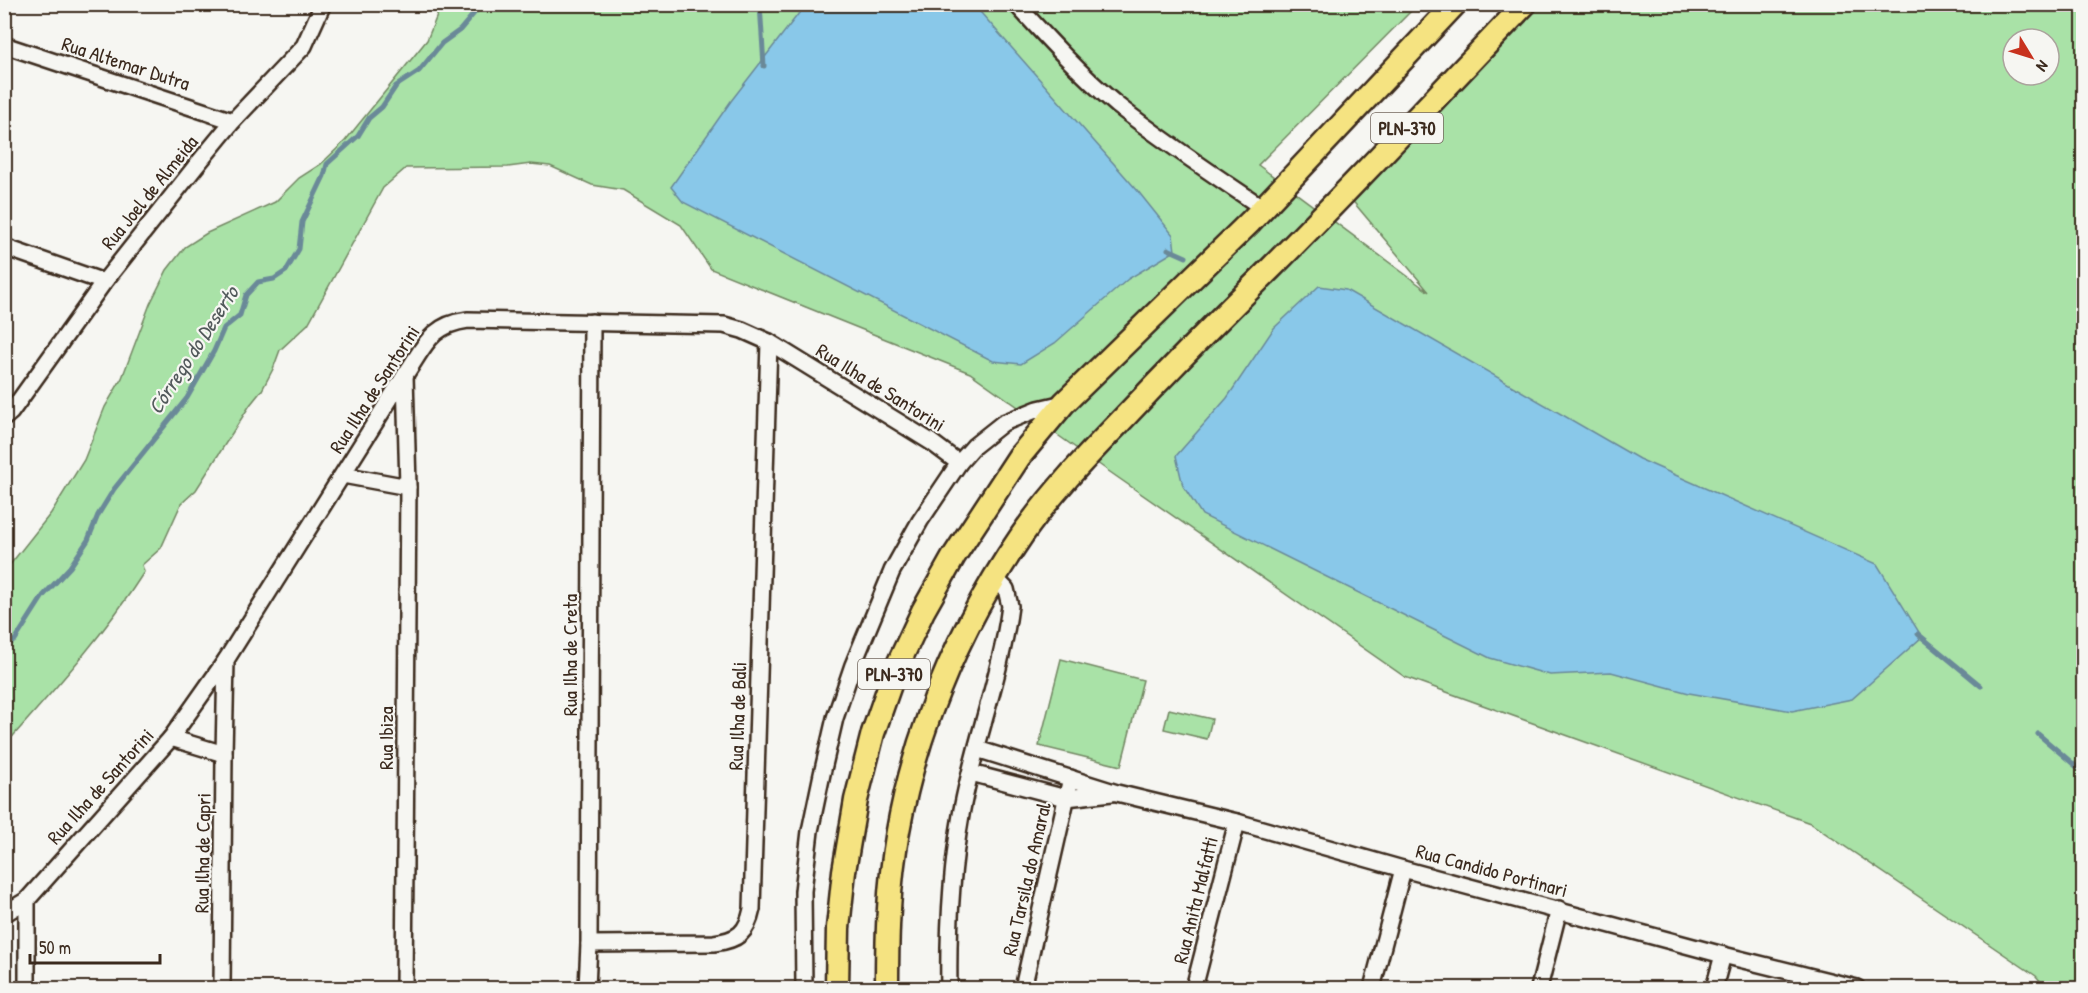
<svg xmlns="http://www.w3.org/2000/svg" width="2088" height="993" viewBox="0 0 2088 993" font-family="'Patrick Hand',sans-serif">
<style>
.green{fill:#a9e2a7;stroke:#728662;stroke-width:1.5;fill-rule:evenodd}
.water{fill:#89c8e9;stroke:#6a8998;stroke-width:1.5}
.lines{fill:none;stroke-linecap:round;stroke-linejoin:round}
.stream{stroke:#6a8998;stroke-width:5}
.minor-casing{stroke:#3b2a1e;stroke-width:20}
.primary-casing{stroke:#3b2a1e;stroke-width:27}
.minor{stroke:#f6f6f2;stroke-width:15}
.primary{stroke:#f5e381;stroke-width:22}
.labels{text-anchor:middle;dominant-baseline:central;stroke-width:4.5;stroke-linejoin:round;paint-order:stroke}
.shield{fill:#f6f6f2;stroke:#73675e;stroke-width:1.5}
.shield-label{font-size:18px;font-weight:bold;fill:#3b2a1e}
.street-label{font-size:20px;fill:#3b2a1e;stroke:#f6f6f2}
.water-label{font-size:21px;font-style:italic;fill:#52595b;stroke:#f6f6f2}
</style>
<rect width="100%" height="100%" fill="#f6f6f2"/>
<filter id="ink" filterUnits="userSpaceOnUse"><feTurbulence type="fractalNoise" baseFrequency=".0167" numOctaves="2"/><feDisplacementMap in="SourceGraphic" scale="12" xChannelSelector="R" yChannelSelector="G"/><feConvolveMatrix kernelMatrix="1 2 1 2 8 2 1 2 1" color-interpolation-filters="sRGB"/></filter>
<g filter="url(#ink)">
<g class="green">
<path d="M438,5H1417L1258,165L1429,292L1345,192L1524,5H2083V988H2046L2036,976L1810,823L1405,677L1107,470L970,373L711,269L681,225L623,190L592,185L550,166L531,164L508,167L406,168L383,188L308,324L280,350L273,369L262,390L250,405L196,490L181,504L161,548L142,565L144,572C104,635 54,690 5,745V571L51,513L84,460L105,407L122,378L150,304L167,270L185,247L207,233L275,202L299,178L321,164L345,141L427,40L438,13ZM2013,39H2049V75H2013Z"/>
<polygon points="1061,659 1143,680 1121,766 1039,746"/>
<polygon points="1169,709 1212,719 1207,739 1164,729"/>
</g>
<g class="water">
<polygon points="806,4 974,5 1137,190 1173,235 1175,251 1128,279 1055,343 1021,364 993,361 683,202 671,187 731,101"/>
<polygon points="1319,286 1346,290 1639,459 1877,564 1922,637 1852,699 1792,711 1689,693 1611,672 1550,675 1490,658 1202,515 1183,486 1176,456 1227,398 1274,328"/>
</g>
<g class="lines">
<g class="stream">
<polyline points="760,4 764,66"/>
<polyline points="1168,249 1186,257"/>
<polyline points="1918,634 1981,686"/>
<polyline points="4,648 15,640 43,596 70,567 88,540 98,515 114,489 187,398 214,351 224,328 240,315 246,295 258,282 274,279 286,271 299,249 302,222 324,176 327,164 358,136 369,118 382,107 396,86 419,71 442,43 460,30 482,4"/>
<polyline points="2038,734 2084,773"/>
</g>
<g class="minor-casing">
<g id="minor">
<path d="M1016,4C1048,39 1081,75 1117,105C1164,142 1214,175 1263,208"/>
<polyline points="4,45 233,121"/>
<polyline points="4,247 104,282"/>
<polyline points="4,418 11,412 104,282 196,166 233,121 304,46 323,4"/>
<polyline points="343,475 408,487 405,375"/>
<polyline points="171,738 224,754 226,660"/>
<polyline points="977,749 1117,793 1237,822 1403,869 1723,955 1857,988"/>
<polyline points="971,773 1066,798 1112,793"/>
<path d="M4,914L27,900L171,738L226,660L405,375C425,346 430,325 468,320L724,325L742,330L769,342L931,442L959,463"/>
<path d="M589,944L714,943C738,940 747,933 752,909L769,342"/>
<polyline points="27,988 27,900"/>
<polyline points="222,988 224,754"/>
<polyline points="404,988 408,487"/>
<polyline points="587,988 589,944 592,322"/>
<polyline points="804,988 803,891 810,831 822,774 835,718 853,665 892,571 920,521 959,463 974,446 1003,423 1038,409 1064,403"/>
<path d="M949,988C948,931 951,872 961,815C973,745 1001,677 1010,606L1006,589L995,578"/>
<polyline points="1023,988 1071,778"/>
<polyline points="1194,988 1237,822"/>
<polyline points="1372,988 1403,869"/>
<polyline points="1539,988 1559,909"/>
<polyline points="1714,988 1723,955"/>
</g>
</g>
<g class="primary-casing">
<g id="primary">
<polyline points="837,988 838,928 844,871 856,800 873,733 894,673 923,611 954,556 1019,457 1064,403 1250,222 1455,4"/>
<path d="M887,988C887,962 887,936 889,909C896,776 947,644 1022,535C1050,495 1084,459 1118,424C1168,371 1219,319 1271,268C1357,182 1441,92 1525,4"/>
</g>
</g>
<use href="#minor" class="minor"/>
<use href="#primary" class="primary"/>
</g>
</g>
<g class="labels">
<g class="shield">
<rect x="1371" y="113" width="72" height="30" rx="4.5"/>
<rect x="858" y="659" width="72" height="30" rx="4.5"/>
</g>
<g class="shield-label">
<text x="1407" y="128">PLN-370</text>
<text x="894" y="674">PLN-370</text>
</g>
<g class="street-label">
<text transform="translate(126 63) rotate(18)">Rua Altemar Dutra</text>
<text transform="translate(149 192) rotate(-51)">Rua Joel de Almeida</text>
<text transform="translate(881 387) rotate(32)">Rua Ilha de Santorini</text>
<text transform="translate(374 389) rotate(-57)">Rua Ilha de Santorini</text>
<text transform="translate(569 655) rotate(-90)">Rua Ilha de Creta</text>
<text transform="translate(737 716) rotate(-88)">Rua Ilha de Bali</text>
<text transform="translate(385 738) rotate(-90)">Rua Ibiza</text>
<text transform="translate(100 786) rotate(-48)">Rua Ilha de Santorini</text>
<text transform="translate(202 853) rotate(-89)">Rua Ilha de Capri</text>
<text transform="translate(1492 870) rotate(15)">Rua Candido Portinari</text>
<text transform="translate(1026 879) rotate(-77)">Rua Tarsila do Amaral</text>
<text transform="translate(1195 900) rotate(-76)">Rua Anita Malfatti</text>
</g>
<g class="water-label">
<text transform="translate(193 350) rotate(-57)">Córrego do Deserto</text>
</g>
</g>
<rect width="2088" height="993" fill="none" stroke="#f6f6f2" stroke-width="24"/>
<rect x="12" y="12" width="2064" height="969" fill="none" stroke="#3b2a1e" stroke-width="2" filter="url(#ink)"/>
<g transform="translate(2031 57) rotate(128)"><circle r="28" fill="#f6f6f2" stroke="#aba49d" stroke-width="1.5"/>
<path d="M0-4.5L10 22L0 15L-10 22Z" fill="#c8321e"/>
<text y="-9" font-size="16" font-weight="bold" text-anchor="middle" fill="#3b2a1e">N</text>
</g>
<path d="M30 954v9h130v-9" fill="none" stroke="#3b2a1e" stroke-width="3"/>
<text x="39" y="954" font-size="18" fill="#3b2a1e" stroke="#f6f6f2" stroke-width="4.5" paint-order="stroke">50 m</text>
</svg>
